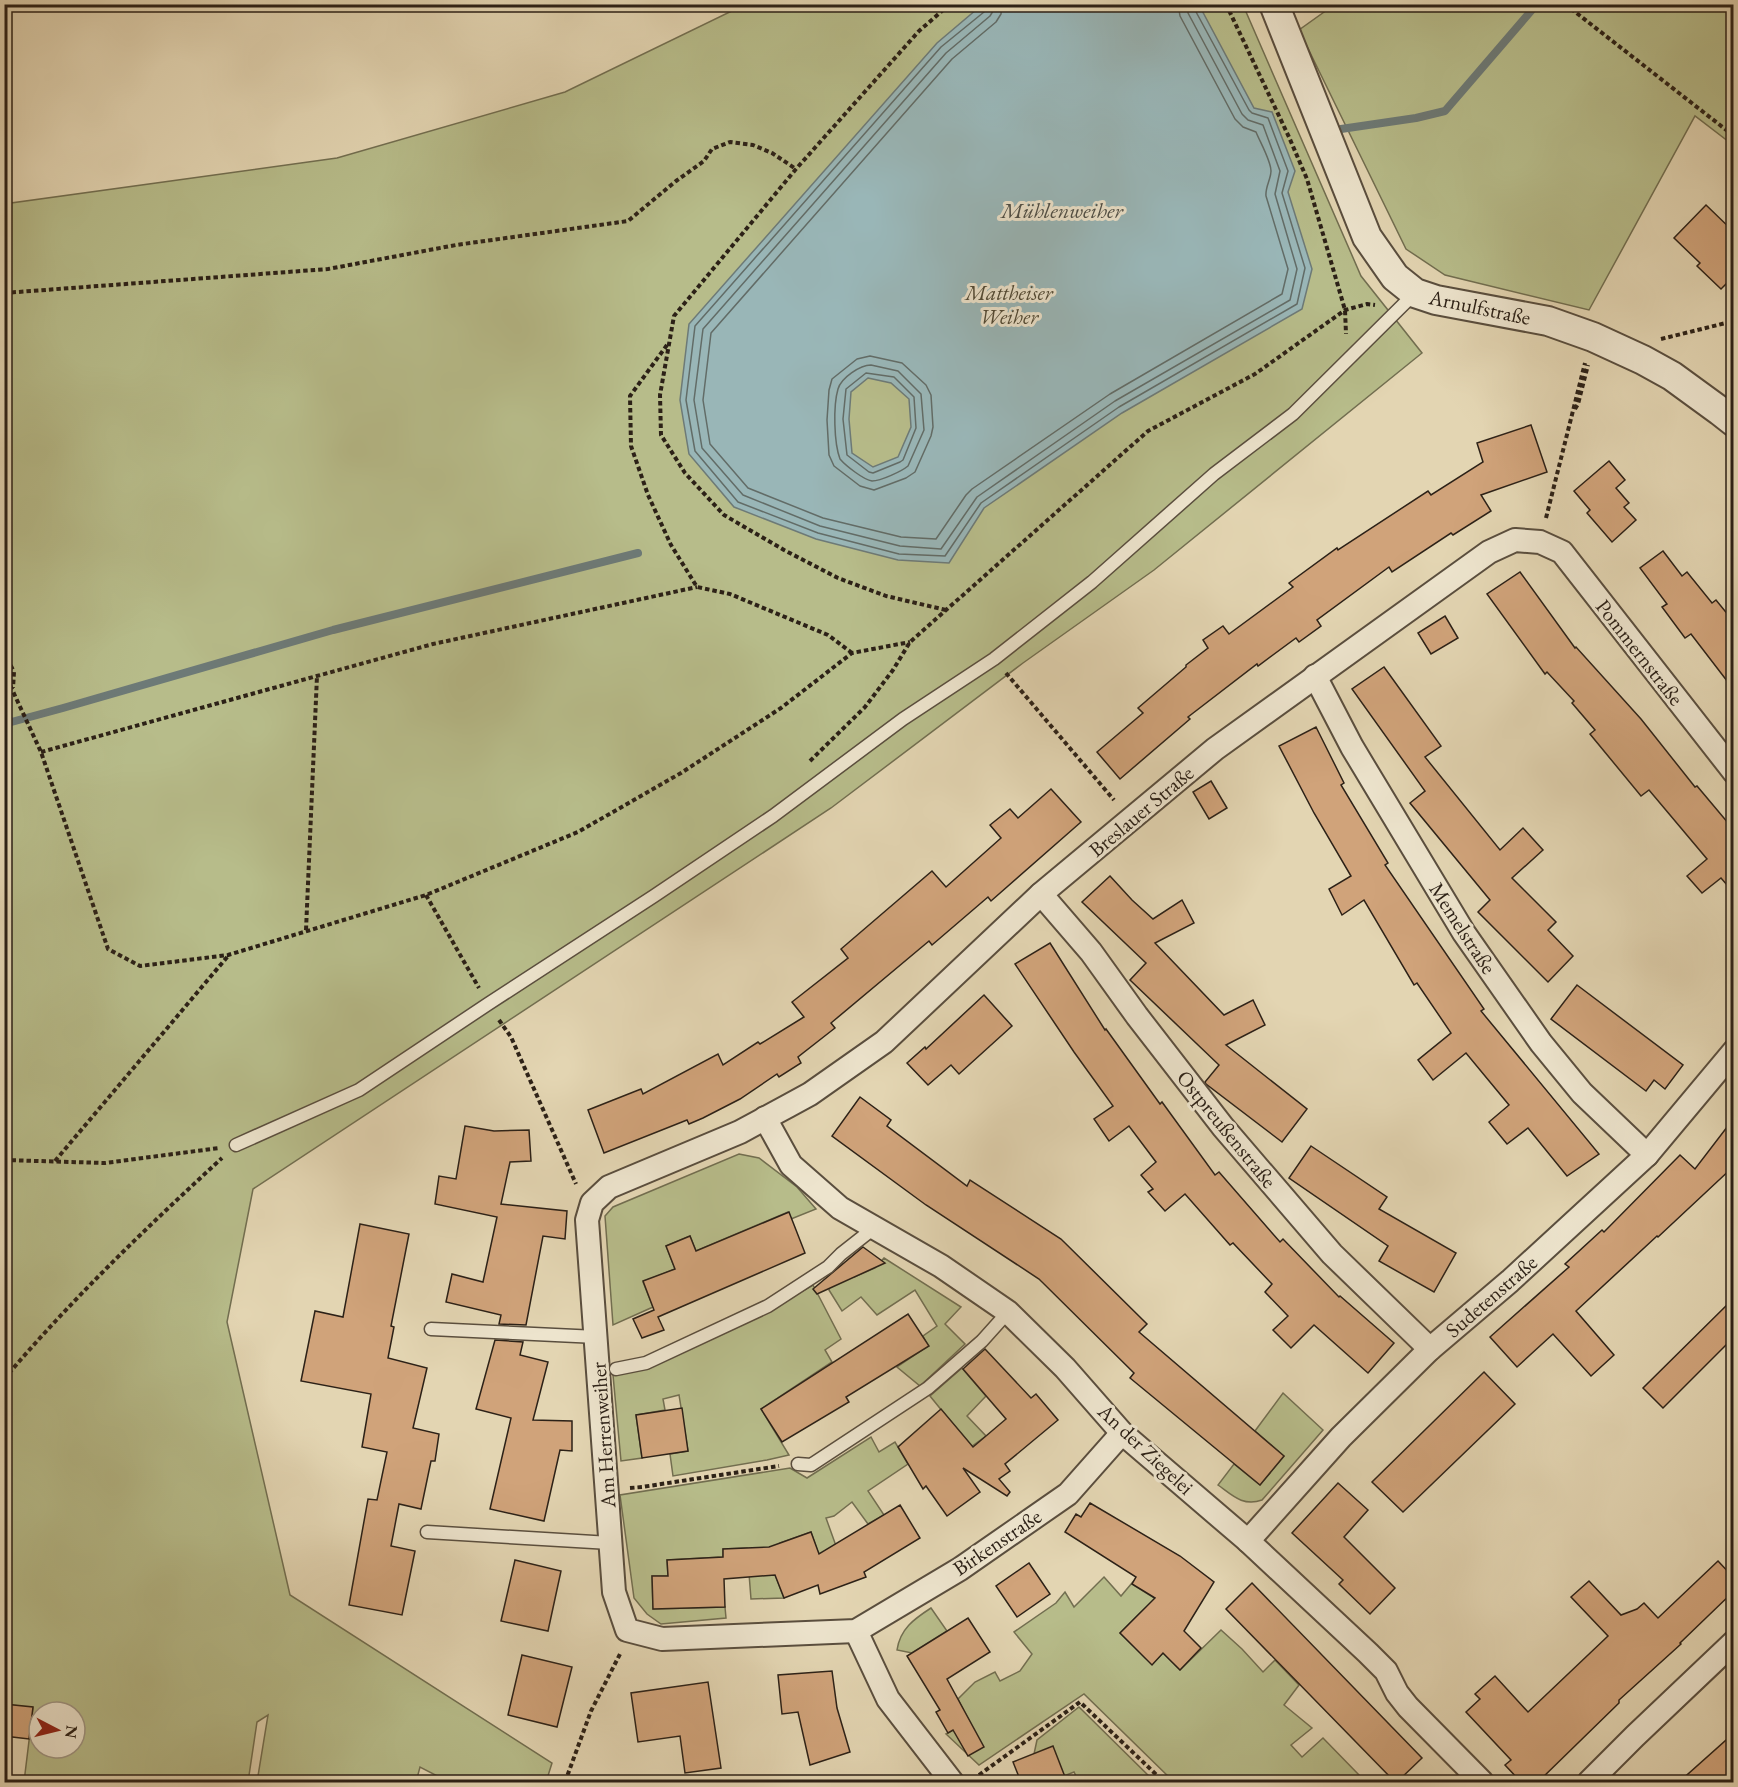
<svg xmlns="http://www.w3.org/2000/svg" width="1738" height="1787" viewBox="0 0 1738 1787" font-family="'EB Garamond',serif">
<style>
.green{fill:#b7bc8a;stroke:#726e50;stroke-width:1.5;fill-rule:evenodd}
.water{fill:#99b6b7;stroke:#6d7a77;stroke-width:1.5;fill-rule:evenodd}
.lines{fill:none;stroke-linecap:round;stroke-linejoin:round}
.shore{stroke:#626c67;stroke-width:1.5}
.stream{stroke:#6d7a77;stroke-width:8}
.building{fill:#d0a37a;stroke:#2c2117;stroke-width:1.5}
.service-casing{stroke:#5a4e3e;stroke-width:15}
.minor-casing{stroke:#5a4e3e;stroke-width:26}
.tertiary-casing{stroke:#5a4e3e;stroke-width:32}
.path{stroke:#2c2117;stroke-width:4;stroke-dasharray:4.5 3;stroke-linecap:butt}
.service{stroke:#ede4cd;stroke-width:12}
.minor{stroke:#ede4cd;stroke-width:22}
.tertiary{stroke:#ede4cd;stroke-width:28}
.labels{text-anchor:middle;dominant-baseline:central;stroke-width:6;stroke-linejoin:round;paint-order:stroke}
.park-label{font-size:21px;font-style:italic;fill:#4f4834;stroke:#ede4cd}
.street-label{font-size:21px;fill:#2c2117;stroke:#ede4cd}
.water-label{font-size:22px;font-style:italic;fill:#4d4e47;stroke:#ede4cd}
</style>
<rect width="100%" height="100%" fill="#e3d5b2"/>
<filter id="stains"><feTurbulence type="fractalNoise" baseFrequency=".00333" numOctaves="4"/><feColorMatrix values="0 0 0 0 .2 0 0 0 0 .09 0 0 0 0 .02 0 0 0 .5 -.17"/></filter>
<radialGradient id="worn" r=".72"><stop offset=".6" stop-color="#630" stop-opacity="0"/><stop offset="1" stop-color="#630" stop-opacity=".3"/></radialGradient>
<g class="green">
<path d="M744,5H1243L1361,276L1422,353L1154,570L1023,663L831,808L253,1189L227,1322L290,1595L552,1763L546,1782H449L420,1767L416,1782H257L268,1715L257,1722L248,1782H24L33,1708L4,1704V204L337,158L565,92ZM39,1712H75V1748H39Z"/>
<polygon points="1334,5 1733,5 1733,145 1695,116 1589,310 1445,275 1406,249 1299,30"/>
<polygon points="739,1154 759,1158 797,1187 816,1209 791,1219 788,1212 696,1251 690,1236 666,1246 675,1269 643,1282 653,1307 613,1325 605,1216 613,1207"/>
<polygon points="884,1258 961,1307 945,1324 965,1344 920,1386 897,1367 928,1346 923,1336 937,1326 915,1290 877,1315 861,1297 842,1311 829,1290 832,1277 843,1264 854,1277 875,1268"/>
<polygon points="813,1285 841,1339 825,1350 832,1362 761,1409 789,1455 767,1460 673,1476 670,1454 688,1451 679,1395 663,1399 665,1410 636,1415 642,1458 621,1461 613,1375 651,1365 754,1319"/>
<polygon points="962,1368 986,1396 967,1416 986,1436 957,1457 956,1428 930,1396"/>
<path d="M1283,1393L1323,1430L1262,1500C1243,1507 1232,1495 1218,1485L1234,1464L1260,1485L1284,1456L1255,1431Z"/>
<polygon points="871,1437 879,1452 895,1442 908,1464 868,1491 884,1515 868,1524 852,1502 834,1516 826,1518 840,1557 822,1564 811,1532 780,1543 786,1559 771,1564 784,1598 751,1599 747,1548 723,1549 723,1557 667,1560 668,1576 652,1576 653,1609 725,1607 726,1618 661,1624 647,1614 634,1598 620,1495 790,1468 807,1478"/>
<polygon points="1104,1577 1121,1596 1137,1577 1132,1584 1156,1599 1141,1612 1120,1633 1152,1664 1163,1653 1180,1670 1221,1630 1242,1649 1263,1672 1275,1660 1299,1685 1284,1705 1312,1728 1291,1745 1302,1757 1323,1738 1360,1776 1354,1782 1174,1782 1084,1694 979,1765 946,1734 969,1721 958,1699 975,1682 995,1672 1000,1681 1020,1671 1032,1654 1014,1632 1056,1603 1065,1592 1074,1607"/>
<path d="M931,1608L947,1631L912,1653L897,1650C900,1629 914,1619 931,1608Z"/>
<polygon points="1079,1707 1155,1782 1079,1782 1074,1772 1064,1776 1034,1754 1037,1740"/>
</g>
<path class="water" d="M983,4L1199,5L1254,108L1272,112L1295,171L1288,192L1312,269L1302,309L1122,413L984,508L949,563L898,560L816,539L734,507L689,454L680,400L689,324L937,43ZM868,378L891,383L909,399L911,427L898,457L873,467L852,453L849,419L851,392Z"/>
<g class="lines">
<g class="shore">
<polyline points="986,4 984,12 941,47 695,326 686,400 695,451 738,502 818,533 899,554 945,556 981,503 1119,407 1297,304 1305,268 1282,193 1288,171 1268,118 1252,113 1249,110 1195,10 1194,4"/>
<polyline points="993,4 993,11 990,16 946,53 703,329 694,400 702,448 743,495 820,526 900,546 941,549 977,497 1115,401 1290,300 1297,269 1275,194 1280,171 1263,125 1248,120 1242,114 1188,13 1187,4"/>
<path d="M1002,4L1001,14L996,22L952,59L711,333L703,400L710,444L748,488L823,518L901,537L936,539L966,495L972,489L1110,394L1282,294L1288,269L1266,196C1265,187 1271,179 1271,171C1271,161 1260,142 1256,132L1243,127L1235,119L1180,16L1178,4"/>
<polygon points="870,356 902,363 926,385 931,395 933,427 931,436 915,472 906,478 874,490 860,486 834,466 829,455 827,420 829,390 832,379 857,359"/>
<path d="M871,365L898,371L921,394L924,430L908,466C902,471 881,481 872,481C864,480 846,466 840,459C834,443 833,406 838,389C841,378 860,365 871,365Z"/>
<polygon points="866,373 894,377 914,397 916,428 903,460 900,462 873,473 869,472 847,455 843,419 846,389"/>
</g>
<g class="stream">
<polyline points="1341,129 1416,118 1445,111 1537,4"/>
<polyline points="4,724 63,708 333,630 638,553"/>
</g>
</g>
<g class="building">
<polygon points="1706,205 1734,232 1734,276 1721,289 1697,266 1700,263 1674,238"/>
<polygon points="1531,425 1547,472 1481,495 1491,511 1453,535 1451,533 1392,572 1389,567 1317,620 1321,626 1299,642 1296,638 1258,666 1257,664 1188,717 1190,719 1120,779 1097,752 1143,713 1138,708 1186,667 1186,665 1208,648 1203,640 1223,626 1229,634 1293,587 1289,583 1337,548 1338,550 1428,491 1431,495 1483,462 1477,443"/>
<polygon points="1609,461 1625,480 1616,488 1629,503 1624,507 1636,520 1612,542 1587,513 1590,510 1574,491"/>
<polygon points="1663,551 1682,576 1687,572 1712,603 1716,600 1734,622 1734,690 1691,634 1685,638 1662,607 1667,604 1640,568"/>
<polygon points="1520,572 1575,648 1576,647 1641,719 1695,787 1697,786 1734,830 1734,893 1721,878 1702,893 1687,876 1707,859 1649,790 1641,796 1590,734 1595,730 1572,703 1574,701 1547,672 1545,674 1487,594"/>
<polygon points="1445,616 1458,638 1431,654 1418,633"/>
<polygon points="1384,667 1441,746 1425,757 1500,850 1523,828 1543,850 1512,878 1556,922 1548,930 1573,956 1548,982 1478,912 1490,900 1410,803 1425,791 1352,689"/>
<polygon points="1316,727 1344,783 1341,785 1388,863 1385,865 1484,1009 1481,1011 1599,1154 1567,1176 1528,1128 1507,1144 1489,1122 1509,1105 1466,1053 1433,1080 1418,1060 1451,1033 1417,983 1414,985 1364,900 1342,915 1329,889 1351,876 1314,813 1279,746"/>
<polygon points="1211,781 1227,808 1209,819 1193,792"/>
<polygon points="1051,789 1081,822 991,901 988,897 932,945 929,941 831,1023 835,1028 798,1057 801,1063 779,1077 777,1074 740,1099 703,1118 689,1124 687,1120 604,1153 588,1110 641,1089 643,1094 718,1054 723,1065 758,1042 760,1044 804,1017 792,1002 848,958 841,949 932,871 946,887 1001,838 990,825 1010,809 1018,818"/>
<polygon points="1110,876 1132,900 1153,919 1182,900 1194,923 1155,943 1224,1015 1253,1000 1265,1025 1226,1045 1307,1109 1282,1142 1206,1084 1205,1082 1219,1065 1130,980 1146,963 1082,902"/>
<polygon points="1050,943 1105,1030 1106,1029 1160,1104 1162,1102 1215,1175 1219,1172 1280,1242 1283,1239 1339,1297 1340,1296 1394,1343 1368,1373 1314,1325 1291,1348 1273,1330 1288,1316 1265,1292 1272,1284 1233,1243 1230,1245 1185,1194 1165,1211 1148,1192 1153,1189 1141,1175 1156,1162 1129,1126 1109,1141 1094,1119 1113,1106 1074,1052 1015,964"/>
<polygon points="1577,985 1683,1065 1665,1089 1654,1080 1646,1091 1551,1019"/>
<polygon points="984,995 1012,1026 959,1074 951,1065 928,1085 907,1063 925,1047 926,1049"/>
<polygon points="860,1097 891,1120 887,1126 967,1186 970,1180 1061,1239 1147,1324 1139,1332 1284,1456 1260,1485 1130,1378 1134,1373 1039,1279 926,1205 832,1136"/>
<polygon points="1734,1118 1734,1166 1658,1237 1657,1236 1576,1311 1614,1355 1591,1376 1553,1334 1517,1367 1490,1337 1569,1267 1565,1264 1602,1230 1604,1232 1680,1155 1695,1169"/>
<polygon points="465,1126 494,1131 529,1130 531,1161 510,1162 501,1204 567,1211 565,1239 543,1236 526,1325 499,1324 501,1315 446,1302 452,1274 483,1282 497,1217 435,1204 439,1176 456,1179"/>
<polygon points="1311,1146 1387,1197 1379,1209 1456,1253 1434,1292 1379,1261 1388,1246 1289,1178"/>
<polygon points="789,1212 805,1253 658,1317 664,1330 642,1338 633,1319 654,1310 643,1281 675,1269 666,1246 690,1236 696,1251"/>
<polygon points="360,1224 409,1234 391,1326 394,1327 388,1358 427,1368 413,1428 439,1434 435,1461 431,1461 421,1509 399,1504 391,1546 415,1551 402,1615 349,1605 368,1499 377,1500 387,1452 362,1447 371,1394 301,1381 315,1311 343,1317"/>
<polygon points="863,1247 885,1263 817,1294 813,1289"/>
<polygon points="1734,1298 1734,1337 1663,1408 1643,1388"/>
<polygon points="908,1314 929,1346 846,1397 849,1402 782,1442 761,1409"/>
<polygon points="495,1340 523,1342 520,1355 548,1362 533,1420 572,1421 572,1451 560,1450 544,1521 490,1509 511,1418 476,1409"/>
<polygon points="985,1349 1031,1398 1036,1394 1058,1420 1005,1464 1010,1471 999,1479 1010,1492 1007,1496 963,1468 980,1492 947,1516 926,1486 923,1489 898,1447 941,1409 973,1447 1006,1419 963,1369"/>
<polygon points="1484,1372 1515,1404 1403,1512 1372,1482"/>
<polygon points="682,1408 688,1451 642,1458 636,1415"/>
<polygon points="1338,1483 1368,1510 1344,1537 1395,1588 1370,1614 1339,1584 1343,1580 1292,1533"/>
<polygon points="1090,1503 1180,1556 1214,1582 1184,1631 1201,1648 1180,1670 1163,1653 1152,1665 1120,1633 1155,1598 1132,1584 1136,1577 1065,1532 1076,1514 1081,1517"/>
<polygon points="900,1505 920,1538 864,1572 866,1577 820,1594 818,1585 784,1598 775,1575 724,1579 725,1607 653,1609 652,1576 668,1576 667,1560 723,1557 723,1549 769,1547 811,1532 819,1554"/>
<polygon points="515,1560 561,1571 548,1631 501,1621"/>
<polygon points="1718,1561 1734,1578 1734,1591 1680,1643 1681,1644 1619,1700 1619,1703 1538,1782 1521,1782 1505,1765 1511,1760 1466,1712 1480,1699 1475,1694 1495,1676 1528,1712 1608,1636 1571,1597 1589,1581 1621,1615 1637,1609 1644,1603 1658,1618"/>
<polygon points="1029,1563 1050,1594 1017,1617 996,1586"/>
<polygon points="1252,1583 1422,1758 1397,1782 1395,1782 1226,1609"/>
<polygon points="968,1618 990,1652 947,1679 984,1747 968,1756 953,1730 948,1733 936,1712 940,1710 907,1656"/>
<polygon points="522,1655 572,1667 557,1727 508,1715"/>
<polygon points="832,1671 837,1708 850,1752 810,1765 798,1712 782,1714 778,1675"/>
<polygon points="708,1682 721,1768 685,1773 680,1736 638,1742 631,1693"/>
<polygon points="4,1704 33,1707 29,1739 4,1736"/>
<polygon points="1734,1733 1734,1782 1679,1782"/>
<polygon points="1053,1746 1067,1782 1021,1782 1013,1762"/>
</g>
<g class="lines">
<g class="service-casing">
<g id="service">
<polyline points="236,1145 359,1090 488,1004 654,896 773,816 903,719 994,659 1092,582 1214,474 1293,414 1415,293"/>
<polyline points="431,1329 597,1337"/>
<polyline points="616,1369 646,1363 768,1306 828,1267 841,1254 874,1228"/>
<polyline points="798,1464 811,1465 928,1388 982,1341 1008,1312"/>
<polyline points="427,1532 610,1543"/>
</g>
</g>
<g class="minor-casing">
<g id="minor">
<polyline points="1315,676 1352,747 1464,933 1541,1043 1582,1093 1647,1155"/>
<polyline points="1041,894 1091,952 1137,1016 1223,1127 1332,1254 1430,1349"/>
<polyline points="765,1118 791,1165 840,1208 941,1266 1008,1312 1065,1368 1122,1433 1248,1541 1368,1653 1386,1671 1397,1693 1408,1707 1482,1782"/>
<polyline points="1122,1433 1068,1494 960,1569 856,1631 662,1639 627,1630 614,1592 587,1220 592,1203 609,1187 740,1132 788,1106 810,1094 884,1042 1041,894 1215,749 1489,552 1515,540 1540,542 1562,552 1734,772"/>
<polyline points="1248,1541 1341,1437 1430,1349 1510,1281 1647,1155 1734,1051"/>
<polyline points="856,1631 888,1699 952,1782"/>
<polyline points="1589,1782 1635,1736 1734,1642"/>
</g>
</g>
<g class="tertiary-casing">
<polyline id="tertiary" points="1274,4 1367,237 1395,277 1415,293 1436,300 1548,321 1593,337 1643,360 1672,376 1720,411 1734,422"/>
</g>
<g class="path">
<polyline points="1226,4 1289,137 1307,179 1345,310 1346,334"/>
<polyline points="1565,4 1734,136"/>
<polyline points="4,293 328,269 456,245 628,221 676,181 704,161 712,149 730,142 753,145 772,153 796,169"/>
<polyline points="1661,339 1734,321"/>
<polyline points="667,345 630,396 631,446 648,495 671,545 697,587 730,594 828,635 852,653"/>
<polyline points="1575,409 1578,404 1588,365"/>
<polyline points="1546,518 1585,363"/>
<polyline points="946,610 886,596 838,578 784,550 724,515 685,473 661,435 660,395 674,316 796,169 919,31 950,4"/>
<polyline points="4,652 14,672 13,688"/>
<polyline points="4,672 41,752 108,949 140,966 228,955 426,895 578,832 681,773 781,708 852,653 910,642"/>
<polyline points="1006,673 1114,800"/>
<polyline points="41,752 433,644 697,587"/>
<polyline points="810,761 865,707 893,670 910,642 1148,431 1255,374 1345,310 1367,304 1375,305"/>
<polyline points="426,895 479,988"/>
<polyline points="306,930 317,676"/>
<polyline points="499,1020 511,1037 576,1184"/>
<polyline points="4,1148 6,1160"/>
<polyline points="4,1160 105,1163 219,1148"/>
<polyline points="55,1161 228,956"/>
<path d="M4,1379C71,1300 146,1228 222,1158"/>
<polyline points="630,1488 642,1487 779,1466"/>
<polyline points="979,1775 1080,1702 1164,1782"/>
<polyline points="565,1782 591,1711 620,1654"/>
</g>
<use href="#service" class="service"/>
<use href="#minor" class="minor"/>
<use href="#tertiary" class="tertiary"/>
</g>
<g class="labels">
<g class="park-label">
<text x="1009" y="292">Mattheiser<tspan x="1009" dy="24">Weiher</tspan></text>
</g>
<g class="street-label">
<text transform="translate(1480 307) rotate(12)">Arnulfstraße</text>
<text transform="translate(1640 652) rotate(52)">Pommernstraße</text>
<text transform="translate(1141 811) rotate(-40)">Breslauer Straße</text>
<text transform="translate(1463 928) rotate(57)">Memelstraße</text>
<text transform="translate(1227 1129) rotate(51)">Ostpreußenstraße</text>
<text transform="translate(1491 1296) rotate(-41)">Sudetenstraße</text>
<text transform="translate(603 1435) rotate(-94)">Am Herrenweiher</text>
<text transform="translate(1146 1449) rotate(43)">An der Ziegelei</text>
<text transform="translate(997 1542) rotate(-34)">Birkenstraße</text>
</g>
<g class="water-label">
<text x="1062" y="210">Mühlenweiher</text>
</g>
</g>
<rect width="1738" height="1787" fill="none" stroke="#e3d5b2" stroke-width="24"/>
<rect x="6" y="6" width="1726" height="1775" fill="none" stroke="#2c2117" stroke-width="3"/>
<rect x="12" y="12" width="1714" height="1763" fill="none" stroke="#2c2117" stroke-width="1.5"/>
<g transform="translate(57 1730) rotate(97)"><circle r="28" fill="#ede4cd" stroke="#a09684" stroke-width="1.5"/>
<path d="M0-4.5L10 22L0 15L-10 22Z" fill="#8f2418"/>
<text y="-9" font-size="16" font-weight="bold" text-anchor="middle" fill="#2c2117">N</text>
</g>
<rect width="100%" height="100%" filter="url(#stains)"/>
<rect width="100%" height="100%" fill="url(#worn)"/>
</svg>
